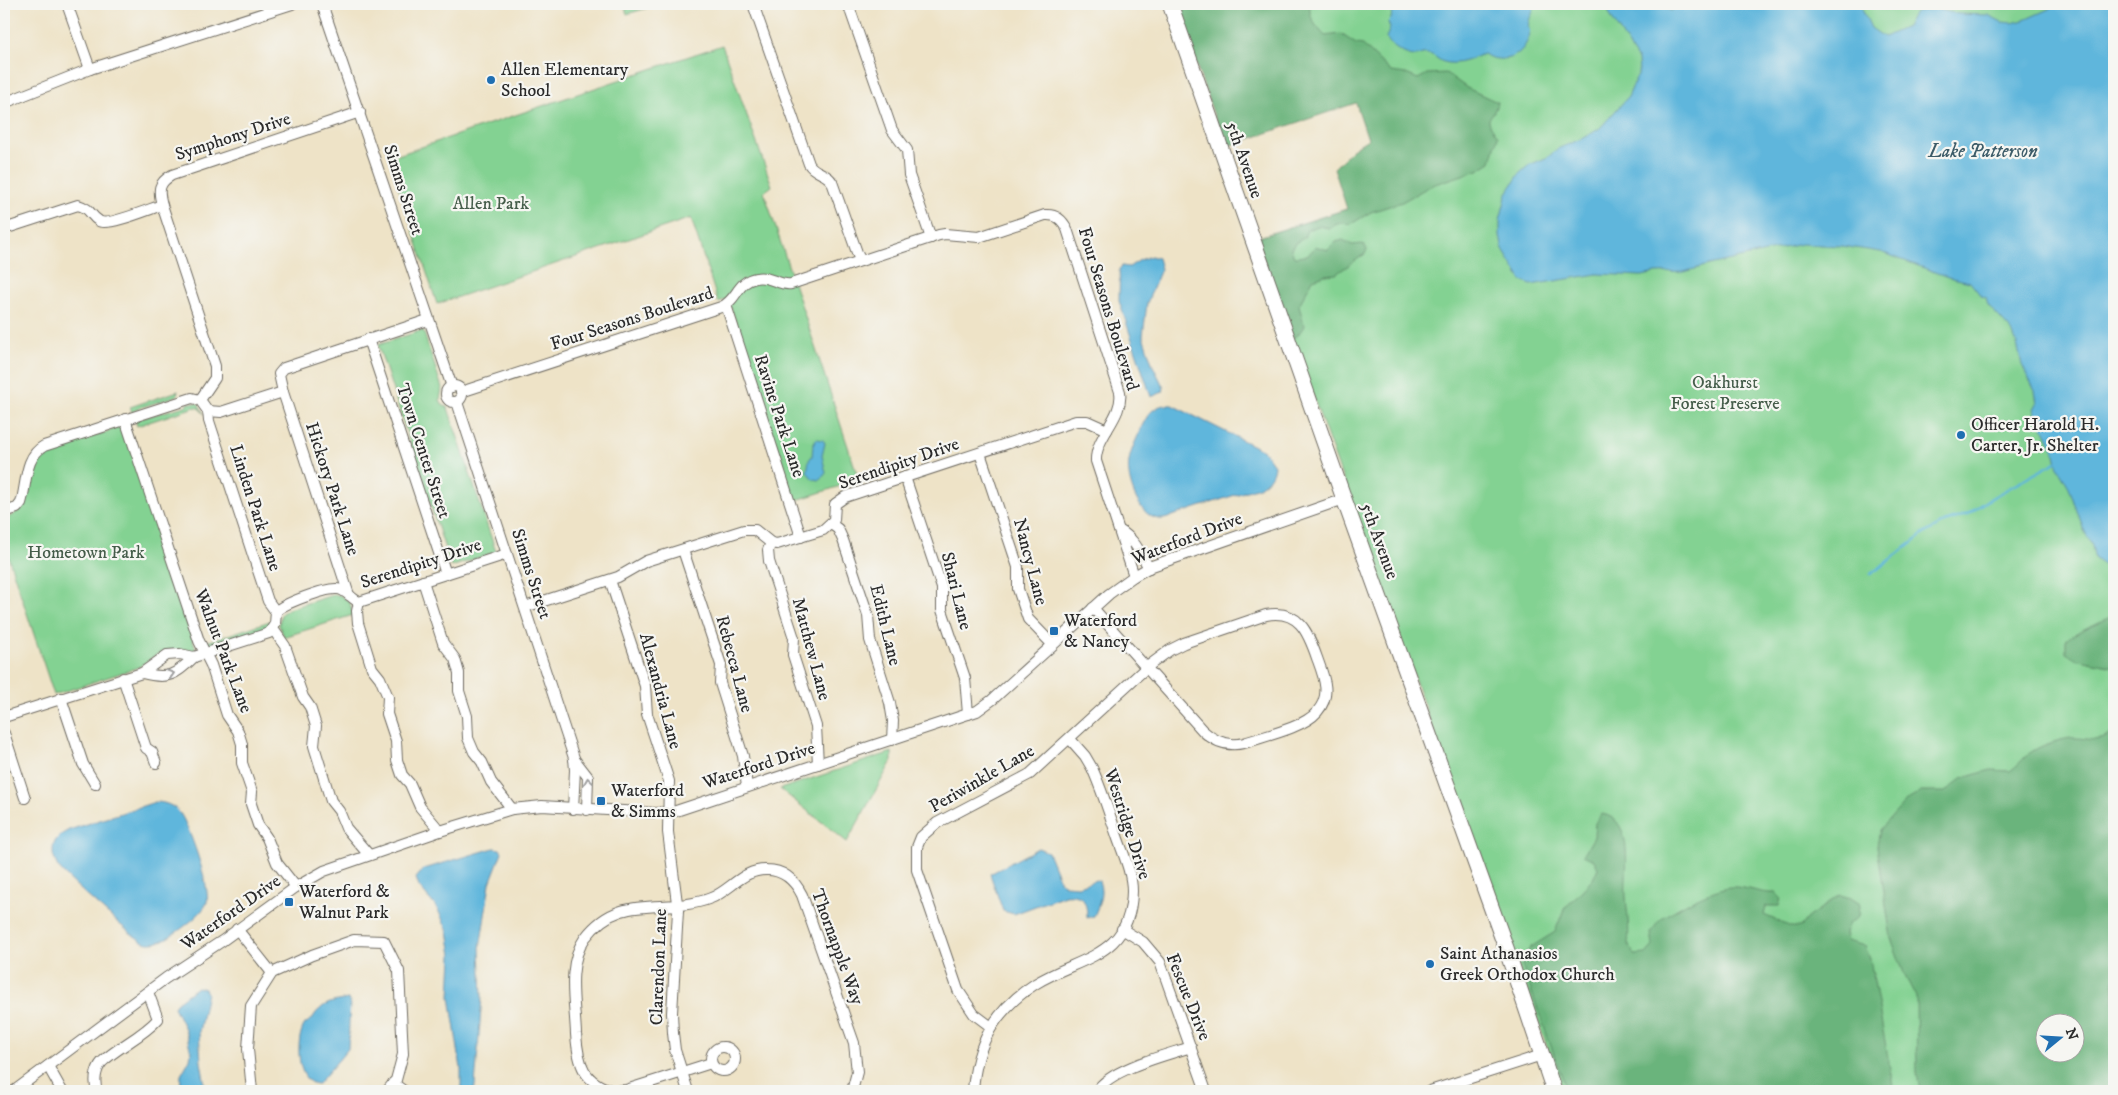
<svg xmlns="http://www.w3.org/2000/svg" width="2118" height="1095" viewBox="0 0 2118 1095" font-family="'IM FELL DW Pica',serif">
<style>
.green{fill:#83d292;stroke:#577e5e;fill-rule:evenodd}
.forest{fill:#6ab47c;stroke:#4a7054;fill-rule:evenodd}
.water{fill:#5fb6dc;stroke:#457084}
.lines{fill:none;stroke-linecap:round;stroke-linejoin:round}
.stream{stroke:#5fb6dc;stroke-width:2.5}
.street-casing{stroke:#6f6b62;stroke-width:12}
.secondary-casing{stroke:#6f6b62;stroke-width:17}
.street{stroke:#fff;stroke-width:10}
.secondary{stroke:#fff;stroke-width:15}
.oneway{stroke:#a0a0a0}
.poi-dot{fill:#1f6fb2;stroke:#f6f6f2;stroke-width:2}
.labels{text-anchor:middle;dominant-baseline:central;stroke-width:4.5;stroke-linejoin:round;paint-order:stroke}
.poi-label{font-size:18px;fill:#2b2b2b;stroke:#f6f6f2;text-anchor:start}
.street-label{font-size:18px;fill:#2b2b2b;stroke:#f6f6f2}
.park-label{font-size:18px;fill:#455d4a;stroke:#f6f6f2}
.water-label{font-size:19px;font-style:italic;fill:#3d5c69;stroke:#f6f6f2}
</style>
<rect width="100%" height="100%" fill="#f6f6f2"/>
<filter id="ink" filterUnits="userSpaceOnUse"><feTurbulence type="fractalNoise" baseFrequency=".02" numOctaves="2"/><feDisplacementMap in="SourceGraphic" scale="10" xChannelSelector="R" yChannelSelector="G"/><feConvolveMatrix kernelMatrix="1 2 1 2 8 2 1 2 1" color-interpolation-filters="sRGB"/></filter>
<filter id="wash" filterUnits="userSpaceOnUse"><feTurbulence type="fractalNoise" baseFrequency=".0096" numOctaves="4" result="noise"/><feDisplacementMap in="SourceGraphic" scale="20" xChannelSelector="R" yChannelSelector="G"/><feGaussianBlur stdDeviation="1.12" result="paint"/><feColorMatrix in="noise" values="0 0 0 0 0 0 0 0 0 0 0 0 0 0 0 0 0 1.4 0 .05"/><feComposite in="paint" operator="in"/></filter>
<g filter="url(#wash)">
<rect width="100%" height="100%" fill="#eee3c7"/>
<g class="green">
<polygon points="624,4 657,4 657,5 627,14"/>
<path d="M1175,4H2114V1091H1563L1256,238L1387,196L1356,103ZM2046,1022H2076V1052H2046Z"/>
<polygon points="722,45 772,186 764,192 859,480 794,501 728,299 718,302 691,218 437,304 389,158"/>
<polygon points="423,330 442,388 440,400 443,405 448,408 496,552 451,567 378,345"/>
<polygon points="178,391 177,396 142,407 132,412 130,407"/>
<polygon points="189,403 198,403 204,414 200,409 195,407 137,426 135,420 185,406"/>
<path d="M121,426L124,427L196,649L192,653L169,650L156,655L139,667L54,695L4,544V519C34,509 30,480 38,454L104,433Z"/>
<polygon points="333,595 340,595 350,603 353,615 284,637 279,625 281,614 288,609"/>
<polygon points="270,621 269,625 263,629 210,645 204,643"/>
<polygon points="892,752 892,761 847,842 780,789"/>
</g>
<g class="forest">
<path d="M1175,4H1310C1308,18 1316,26 1325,36L1341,34L1356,44L1363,45L1391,72L1406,74L1418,79L1427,74L1446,73L1467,88L1497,102C1494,122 1480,113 1498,136L1491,162L1478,170L1432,185L1402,202L1371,212L1351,224L1340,223L1329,228L1318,226L1307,230L1304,238L1295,243L1291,249L1294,257C1304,257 1311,255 1315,246L1328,250L1336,242L1343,240L1352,245L1363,244L1367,249L1365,254L1336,274L1325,275L1313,279L1299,305L1304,326L1298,335L1292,338L1256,238L1347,209L1334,168L1355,147L1368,139L1356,103L1225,147Z"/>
<path d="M2114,613V667L2079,660L2066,653V640C2080,628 2099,625 2114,613Z"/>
<path d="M2114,730V1091H1920L1917,1073L1916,997L1905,976L1891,938L1877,846L1880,830L1906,801L1921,792H1945L1962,778L1991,770L2010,771C2017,766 2021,761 2027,755C2038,746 2057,740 2071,738C2087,737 2102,746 2114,730ZM2046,1022H2076V1052H2046Z"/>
<path d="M1602,814C1636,820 1624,872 1626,897C1627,913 1630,928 1628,944L1635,955L1646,954L1653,946L1651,933C1654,928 1658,921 1663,918C1676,908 1714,888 1730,887C1746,886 1760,894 1776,893L1781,898L1779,906H1766L1764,915L1791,927H1800L1807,918L1840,895L1851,898L1860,904L1859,917L1849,923L1845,933L1847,941L1865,946L1870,959L1894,1091H1567L1520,960L1531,947L1555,932L1564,909L1593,879L1598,868L1594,860L1583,855L1594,837L1595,823Z"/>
</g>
<g class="water">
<path d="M1393,4H1534C1534,15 1530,14 1529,22C1527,27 1531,31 1529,37C1522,58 1502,65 1483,54C1472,59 1457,66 1444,62C1438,61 1435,54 1427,54C1423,53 1420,55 1416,56C1405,56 1391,47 1386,38L1390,28L1388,22L1391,19Z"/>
<polygon points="1605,4 1662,4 1671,11 1680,4 1860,4 1871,28 1884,37 1906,27 1913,14 1917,11 1936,9 1958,14 1988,15 2002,22 2012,23 2024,20 2060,4 2114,4 2114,572 2095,559 2092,546 2083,528 2069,487 2058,468 2054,450 2034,409 2037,403 2035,391 2022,365 2017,344 2012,331 1988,305 1986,297 1981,296 1970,282 1948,277 1881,252 1842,246 1801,244 1709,265 1684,272 1656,273 1642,276 1597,274 1531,285 1522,281 1503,250 1500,236 1500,220 1507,193 1520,173 1529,165 1548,157 1557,149 1586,137 1600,128 1628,97 1639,72 1638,60 1612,19"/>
<path d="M1151,256L1158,258L1161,269L1147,303L1143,336L1153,366L1164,388L1163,392L1151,397L1119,301C1119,290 1120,280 1119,269L1122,266L1129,267L1140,260Z"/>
<path d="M1164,405H1172L1264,451L1274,465C1273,476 1268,481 1259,487L1172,516C1144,532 1125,483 1129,461C1131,449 1137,439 1141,428C1147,416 1151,408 1164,405Z"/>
<polygon points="816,439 823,440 825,443 822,456 826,473 820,480 813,479 807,472 809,460 812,456 813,445"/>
<path d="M155,802C164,802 173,805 179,812C188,822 211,889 207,902C204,914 171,938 158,942C154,943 149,944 144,942C134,939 64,876 58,867C56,863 53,857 53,853C52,840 60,835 69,830Z"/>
<polygon points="494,848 500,849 502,852 490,883 480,948 482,997 475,1086 474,1091 461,1091 461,1069 450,997 452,955 448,931 437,908 419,887 416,878 424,869"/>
<path d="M1038,848L1048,852L1060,881L1065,885L1078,886L1096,880L1099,881C1104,893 1099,905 1094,916L1087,918C1087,903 1084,893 1065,895L1014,914L1003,911L990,874Z"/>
<polygon points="197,987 205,989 207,993 199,1032 201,1062 206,1091 180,1091 181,1075 190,1059 191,1052 185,1029 174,1007 176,1003"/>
<path d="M348,999L350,1001L348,1049L318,1084C296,1085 295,1037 305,1024C307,1022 310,1021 312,1019C314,1016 316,1012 319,1010C326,1002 338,1001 348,999Z"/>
</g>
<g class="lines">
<polyline class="stream" points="1871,574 1925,533 1945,522 1968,514 1993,497 2056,462"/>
</g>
</g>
<g filter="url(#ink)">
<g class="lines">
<g class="street-casing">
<g id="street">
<polyline points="67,4 90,69"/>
<polyline points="322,4 452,387"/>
<path d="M753,4L809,164C815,174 826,172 832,182L860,261"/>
<polyline points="848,4 892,130 907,150 909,175 931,238"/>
<polyline points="4,103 90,69 292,4"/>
<polyline points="162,205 215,366 215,378 200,400"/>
<path d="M4,229L78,205C92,209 89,215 99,221C107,227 152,208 162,205C158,190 158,183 172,175L360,112"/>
<polyline points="726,305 801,537"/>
<polyline points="368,339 446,574"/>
<circle cx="454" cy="394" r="8"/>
<polyline points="283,392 349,595"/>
<path d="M461,392L721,307C737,301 737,281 756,278C769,275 779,286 791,284L939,235L945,234L979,237L1045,215C1056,214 1062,219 1067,229L1120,392C1124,416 1095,437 1096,461L1134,576"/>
<polyline points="457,402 574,758 575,770 573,809"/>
<polyline points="208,411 209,421 268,601 276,612"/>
<polyline points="125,419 199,641 211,665 227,715 238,731 242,744 242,763 252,792 251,804 258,825 267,838 277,863 296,887"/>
<polyline points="980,453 1018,567 1018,589 1028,619 1052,644"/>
<polyline points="905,477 942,588 942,610 965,678 968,714"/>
<path d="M4,512L17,508L21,503C27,484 24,457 44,446L192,398L200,400L208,411L221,412L283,392L279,374L284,368L428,320"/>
<polyline points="831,524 838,529 843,540 868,615 870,640 890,703 893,721 892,740"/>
<path d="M1119,530C1135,539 1140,553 1149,568"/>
<polyline points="771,543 768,550 769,561 794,638 793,655 816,726 818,764"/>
<polyline points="683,550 721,665 720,683 743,756 747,787"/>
<polyline points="610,580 645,686 647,714 669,781 668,832 678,911 672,1013 673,1033 675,1050 688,1091"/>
<polyline points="423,581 443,643 455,659 459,673 459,691 467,716 468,738 474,752 482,762 491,782 512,809"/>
<polyline points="359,602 357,611 358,623 372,668 380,678 388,697 387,714 396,741 397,760 402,775 410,784 420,807 440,831"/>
<polyline points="525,607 618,577 646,561 744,530 755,530 771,543 777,544 823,530 834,520 835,504 845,497 1076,421 1087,421 1107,430"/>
<polyline points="273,629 285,646 303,697 310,707 316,726 314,746 331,801 339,811 346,828 369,855"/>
<path d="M142,673C168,680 176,675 194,657"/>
<polyline points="123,678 146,748 152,752 156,763"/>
<polyline points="61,698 83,764 95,784"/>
<path d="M4,717L142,673L167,655L180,654L194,657L269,633L275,624L276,612C281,604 326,588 337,589C346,589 351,599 359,602L507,554"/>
<polyline points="4,733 25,798"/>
<polyline points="574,759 588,777 587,810"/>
<polyline points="237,929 272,973"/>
<polyline points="1122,929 1143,942 1160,962 1206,1091"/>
<path d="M990,1026L974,1014L958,990L917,870V847L921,837L937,823L1030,774L1147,667L1170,650L1184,643L1266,615C1299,609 1308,632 1317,658C1324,677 1332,695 1317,712C1303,728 1265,736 1244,743C1228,747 1215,742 1203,731L1093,608"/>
<circle cx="723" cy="1059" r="12"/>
<polyline points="48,1066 62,1091"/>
<polyline points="393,1083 404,1091"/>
<polyline points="14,1091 166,978 222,941 296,887 324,871 440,831 512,809 542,806 656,813 676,811 968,714 977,711 992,700 1109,594 1134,576 1152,566 1344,499"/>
<path d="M97,1091C94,1082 95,1070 102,1062C119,1046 142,1037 158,1019L148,992"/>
<polyline points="252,1091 248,1049 251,1006 272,973 312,955 354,940 384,941 399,971 403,1054 396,1080 387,1091"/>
<path d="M614,1091C583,1083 578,1063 576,1034C575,1003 566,965 585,938C621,890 666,916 711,898C731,890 743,869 767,870C784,870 795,881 802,895L854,1043L857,1072L852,1091"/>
<polyline points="616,1091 626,1090 711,1063"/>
<path d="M973,1091C976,1044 995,1010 1035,984C1078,957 1131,958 1132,891C1132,872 1123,854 1117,836C1109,813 1102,790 1092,768L1085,756L1070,739"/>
<path d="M1097,1091C1110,1069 1166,1055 1191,1047"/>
<polyline points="1430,1091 1542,1055"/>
</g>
</g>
<g class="secondary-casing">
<polyline id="secondary" points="1170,4 1344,499 1506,948 1554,1091"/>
</g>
<use href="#street" class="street"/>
<use href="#secondary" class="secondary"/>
</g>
<defs><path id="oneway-chevron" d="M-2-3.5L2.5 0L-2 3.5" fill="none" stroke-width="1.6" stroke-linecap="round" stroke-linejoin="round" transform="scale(1.25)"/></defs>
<g class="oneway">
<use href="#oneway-chevron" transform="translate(171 674) rotate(-17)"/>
<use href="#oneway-chevron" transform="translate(588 781) rotate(-98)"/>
</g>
</g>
<g class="poi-dot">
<circle cx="491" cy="80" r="5"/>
<circle cx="1961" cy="435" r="5"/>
<rect x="1049" y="626" width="10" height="10" rx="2.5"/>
<rect x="596" y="796" width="10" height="10" rx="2.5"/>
<rect x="284" y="897" width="10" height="10" rx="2.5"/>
<circle cx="1430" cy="964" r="5"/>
</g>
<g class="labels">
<g class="poi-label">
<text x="501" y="70">Allen Elementary<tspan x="501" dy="21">School</tspan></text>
<text x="1971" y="425">Officer Harold H.<tspan x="1971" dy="21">Carter, Jr. Shelter</tspan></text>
<text x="1064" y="621">Waterford<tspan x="1064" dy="21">&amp; Nancy</tspan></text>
<text x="611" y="791">Waterford<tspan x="611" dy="21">&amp; Simms</tspan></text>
<text x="299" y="892">Waterford &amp;<tspan x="299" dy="21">Walnut Park</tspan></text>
<text x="1440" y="954">Saint Athanasios<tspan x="1440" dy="21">Greek Orthodox Church</tspan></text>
</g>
<g class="street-label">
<text transform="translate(233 137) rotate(-18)">Symphony Drive</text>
<text transform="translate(1244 160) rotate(71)">5th Avenue</text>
<text transform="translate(403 190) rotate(72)">Simms Street</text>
<text transform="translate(1108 309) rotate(73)">Four Seasons Boulevard</text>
<text transform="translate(632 319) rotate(-18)">Four Seasons Boulevard</text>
<text transform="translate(779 416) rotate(72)">Ravine Park Lane</text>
<text transform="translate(423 451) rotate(72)">Town Center Street</text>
<text transform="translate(899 464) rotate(-19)">Serendipity Drive</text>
<text transform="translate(332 489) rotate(72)">Hickory Park Lane</text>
<text transform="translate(255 508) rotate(72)">Linden Park Lane</text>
<text transform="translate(1187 539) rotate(-21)">Waterford Drive</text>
<text transform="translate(1379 541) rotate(70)">5th Avenue</text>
<text transform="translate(1030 562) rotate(75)">Nancy Lane</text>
<text transform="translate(421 564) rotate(-18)">Serendipity Drive</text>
<text transform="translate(531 574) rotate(72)">Simms Street</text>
<text transform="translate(956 591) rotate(76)">Shari Lane</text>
<text transform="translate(885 625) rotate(76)">Edith Lane</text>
<text transform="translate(811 649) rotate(75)">Matthew Lane</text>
<text transform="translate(223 651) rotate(69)">Walnut Park Lane</text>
<text transform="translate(734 664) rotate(75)">Rebecca Lane</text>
<text transform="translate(660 691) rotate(75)">Alexandria Lane</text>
<text transform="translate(759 766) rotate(-18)">Waterford Drive</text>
<text transform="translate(982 779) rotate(-30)">Periwinkle Lane</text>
<text transform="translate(1127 824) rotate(72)">Westridge Drive</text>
<text transform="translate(231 913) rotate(-35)">Waterford Drive</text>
<text transform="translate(837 947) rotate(70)">Thornapple Way</text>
<text transform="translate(659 967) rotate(-88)">Clarendon Lane</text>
<text transform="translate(1188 997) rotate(68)">Fescue Drive</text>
</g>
<g class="park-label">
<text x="491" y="204">Allen Park</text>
<text x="1725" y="383">Oakhurst<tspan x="1725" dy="21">Forest Preserve</tspan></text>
<text x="86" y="553">Hometown Park</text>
</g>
<g class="water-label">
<text x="1983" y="151">Lake Patterson</text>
</g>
</g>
<rect width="2118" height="1095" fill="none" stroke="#f6f6f2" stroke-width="20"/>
<g transform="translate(2060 1038) rotate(72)"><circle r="24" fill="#f6f6f2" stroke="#a5a5a2"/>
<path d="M0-4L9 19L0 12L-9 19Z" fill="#1f6fb2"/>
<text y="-8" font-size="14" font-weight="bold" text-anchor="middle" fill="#2b2b2b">N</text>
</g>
</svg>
